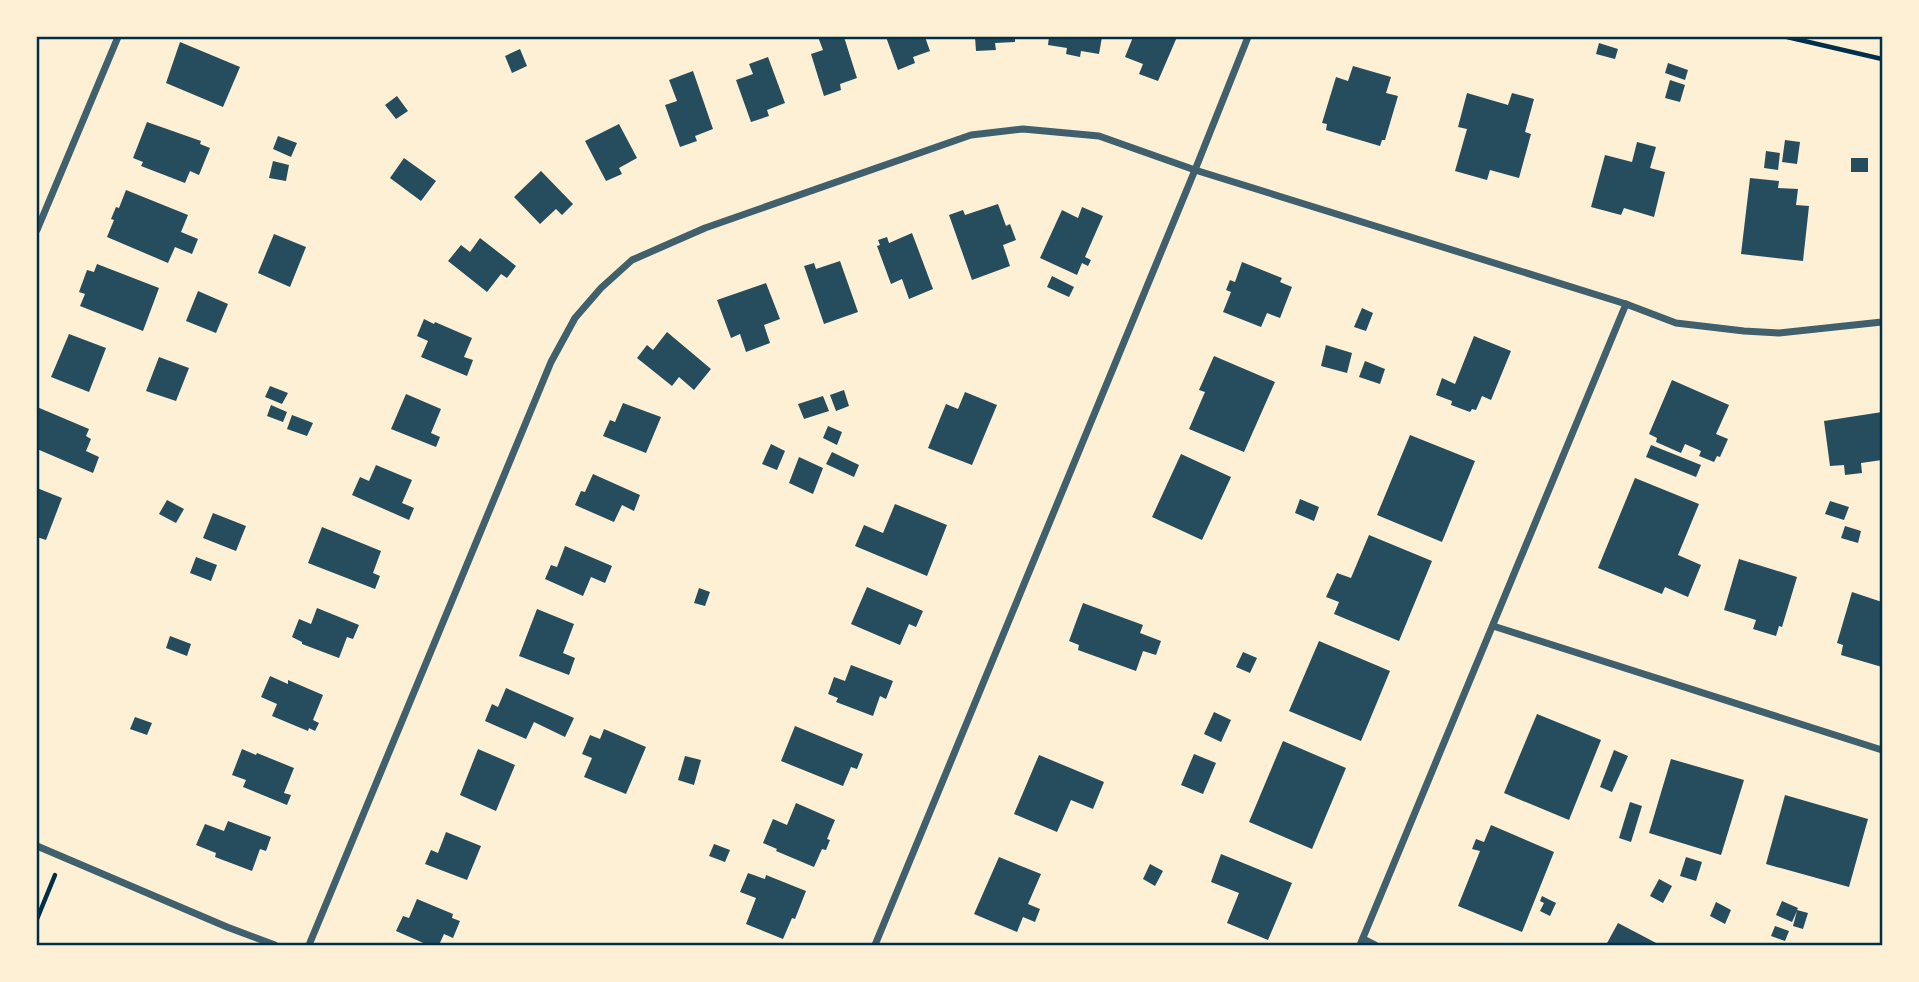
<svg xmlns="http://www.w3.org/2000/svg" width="1919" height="982" viewBox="0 0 1919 982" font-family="Ubuntu,sans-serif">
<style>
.building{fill:#264d5e}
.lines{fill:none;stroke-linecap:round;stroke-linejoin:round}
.path{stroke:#003049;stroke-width:4.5}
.minor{stroke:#3f606c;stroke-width:7}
.neatline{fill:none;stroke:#003049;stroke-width:2.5}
</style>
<rect width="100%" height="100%" fill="#fdf0d5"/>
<g class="building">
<polygon points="818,37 844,37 857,78 840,84 841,90 824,96 811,54 823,50"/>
<polygon points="886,37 925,37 930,51 913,57 915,63 898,70"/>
<polygon points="975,37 1015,37 1015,42 995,43 996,50 976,51"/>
<polygon points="1049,37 1102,37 1099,54 1081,51 1080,57 1066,54 1067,48 1048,45"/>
<polygon points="1133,37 1177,37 1158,81 1139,74 1143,64 1125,57"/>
<polygon points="180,42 240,67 223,107 166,83"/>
<polygon points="1599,43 1618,49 1615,59 1596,54"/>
<polygon points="520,49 527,66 512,73 505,56"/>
<polygon points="768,57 785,103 767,110 769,116 751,122 736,80 753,74 749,64"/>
<polygon points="1668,63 1688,70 1685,80 1665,73"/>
<polygon points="1353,66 1391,77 1386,93 1398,96 1385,140 1382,140 1380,146 1326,130 1327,124 1322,123 1336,77 1348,81"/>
<polygon points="693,71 713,129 695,136 697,141 680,147 665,105 677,101 669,80"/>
<polygon points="1670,80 1685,85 1680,102 1665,98"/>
<polygon points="1467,93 1508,105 1512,93 1534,99 1525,132 1531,134 1519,178 1490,170 1487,180 1455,171 1467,129 1458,127"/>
<polygon points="397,96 408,111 396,119 385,105"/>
<polygon points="147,122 201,141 200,144 210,148 199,175 190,171 185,183 141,166 143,162 133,158"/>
<polygon points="619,124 637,158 619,168 622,174 606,181 585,141"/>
<polygon points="278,136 297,143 291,157 273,149"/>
<polygon points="1785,140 1800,142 1797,164 1782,162"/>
<polygon points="1637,142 1656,147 1650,168 1665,172 1654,217 1624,208 1621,215 1591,207 1605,155 1632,162"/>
<polygon points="1766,151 1780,153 1778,170 1764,168"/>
<polygon points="404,158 436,181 421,201 390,178"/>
<rect x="1851" y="158" width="17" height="14"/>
<polygon points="273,161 289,165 286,181 269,178"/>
<polygon points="541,171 573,204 562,215 556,209 540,224 514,197"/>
<polygon points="1750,178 1779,181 1778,188 1798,189 1796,205 1809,206 1803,261 1741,254"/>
<polygon points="126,190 188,215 181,232 198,239 192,254 175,247 168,263 107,237 114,220 111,219 116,207 119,208"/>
<polygon points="998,204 1006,226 1010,224 1016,240 1003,245 1010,266 972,280 949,215 963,210 965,215"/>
<polygon points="1082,207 1103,216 1085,257 1091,260 1088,266 1082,263 1077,275 1040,258 1062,210 1078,218"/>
<polygon points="912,233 933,289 909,299 902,279 891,284 877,246 880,245 878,240 887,237 889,243"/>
<polygon points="274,234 306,247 290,287 258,273"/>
<polygon points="480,238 516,266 507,278 501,274 487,292 448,261 461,245 470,252"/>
<polygon points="840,261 858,312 824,324 804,266 814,263 816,269"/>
<polygon points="1242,262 1282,278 1280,282 1292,287 1280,318 1267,313 1261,327 1223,312 1231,292 1226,290 1230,280 1235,282"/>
<polygon points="97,264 159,288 143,331 80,306 85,294 79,292 87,270 94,272"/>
<polygon points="1052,276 1074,287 1069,297 1047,287"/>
<polygon points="766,283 780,319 764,325 770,343 746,352 740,334 731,338 717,300"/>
<polygon points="198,291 228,304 216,333 186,321"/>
<polygon points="1362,308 1373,313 1366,331 1354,327"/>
<polygon points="424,319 434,324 435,322 472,338 464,357 473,360 467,376 421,357 428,341 417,336"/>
<polygon points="667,332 711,369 694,390 679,377 672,386 637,358 647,345 653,350"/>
<polygon points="69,334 106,348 89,392 51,377"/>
<polygon points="1474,336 1511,351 1491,400 1482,396 1476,410 1472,409 1470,412 1451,405 1452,401 1436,395 1442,378 1455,384"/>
<polygon points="1326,345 1352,353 1347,373 1321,366"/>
<polygon points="1214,356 1275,382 1244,452 1189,429 1205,392 1199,390"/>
<polygon points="159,357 189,368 176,401 146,391"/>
<polygon points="1365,361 1385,369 1380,384 1359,377"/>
<polygon points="1672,380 1729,405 1716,434 1728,439 1720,457 1717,456 1714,462 1699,456 1701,451 1685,444 1681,453 1656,442 1657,438 1649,434"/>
<polygon points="270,386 288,393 282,404 265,397"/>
<polygon points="844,390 849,406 836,411 830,395"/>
<polygon points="965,392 997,405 972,465 928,448 946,404 958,409"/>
<polygon points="406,394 441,409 431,433 440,437 436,447 391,429"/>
<polygon points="823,396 829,411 804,419 798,404"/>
<polygon points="623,403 661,417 646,453 603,436 610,420 615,422"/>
<polygon points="271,405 287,412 283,422 267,416"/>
<polygon points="37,407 89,429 86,436 91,439 86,451 99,457 93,473 37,449"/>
<polygon points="1882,412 1882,460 1861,463 1862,473 1845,475 1844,465 1830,466 1824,421"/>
<polygon points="292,415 313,423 307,436 287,429"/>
<polygon points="828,426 842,432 837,445 823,438"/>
<polygon points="1410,435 1475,461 1442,542 1377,515"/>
<polygon points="771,444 785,451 777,470 762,464"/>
<polygon points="1651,445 1701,465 1696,477 1646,457"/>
<polygon points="832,452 859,465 854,477 826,464"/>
<polygon points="1181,454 1231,477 1202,540 1152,517"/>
<polygon points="799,457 823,468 813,494 789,483"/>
<polygon points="376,465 412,480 402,503 414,508 409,520 352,495 360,477 369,481"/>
<polygon points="593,474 640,495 634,511 622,505 614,522 575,505 581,491 585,492"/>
<polygon points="1635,478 1699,504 1678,555 1701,565 1688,597 1665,587 1662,594 1598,568"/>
<polygon points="37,488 62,498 46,540 37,537"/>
<polygon points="1300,499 1319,507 1314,521 1295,513"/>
<polygon points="167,500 184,509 176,523 159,514"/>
<polygon points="1830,501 1849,507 1844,520 1825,514"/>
<polygon points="895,504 947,525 927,576 855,546 864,525 883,533"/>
<polygon points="213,513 246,526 236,551 203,538"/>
<polygon points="1845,526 1861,531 1858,543 1841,538"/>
<polygon points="322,527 381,551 373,573 380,576 375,589 308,563"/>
<polygon points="1369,535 1432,561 1399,641 1334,614 1339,602 1326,597 1337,573 1351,578"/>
<polygon points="565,546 612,566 605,583 591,577 583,596 545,579 551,565 557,567"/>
<polygon points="196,557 217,565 211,581 190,573"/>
<polygon points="1739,559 1797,577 1782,627 1779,626 1776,636 1753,629 1756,620 1724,610"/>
<polygon points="867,587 923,611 916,627 909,624 900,645 851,624"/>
<polygon points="699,588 710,592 705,606 694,603"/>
<polygon points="1852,592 1882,602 1882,667 1841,655 1843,645 1837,643"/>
<polygon points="1083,603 1143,625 1140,633 1161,641 1156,655 1143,651 1136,671 1078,650 1079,645 1069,641"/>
<polygon points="317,608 359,625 353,639 347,637 339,658 302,644 302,642 292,637 299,619 311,624"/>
<polygon points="537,609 574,624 563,653 575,658 569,675 519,656"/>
<polygon points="170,636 191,644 187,656 166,648"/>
<polygon points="1319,641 1390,671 1361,741 1289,711"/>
<polygon points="1243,652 1257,658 1250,673 1236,667"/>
<polygon points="851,665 893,681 886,699 880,696 873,716 836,702 838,698 828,694 834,677 845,681"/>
<polygon points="270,676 288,684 288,680 323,695 313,720 319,723 315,731 309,728 308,731 272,716 277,704 261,697"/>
<polygon points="506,688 574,718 565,737 534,722 526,739 485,721 492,704 498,707"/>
<polygon points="1214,712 1231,720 1221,742 1204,734"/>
<polygon points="1537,714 1601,740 1569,820 1504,793"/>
<polygon points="135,717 152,723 147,735 130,729"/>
<polygon points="795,726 863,754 857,769 851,767 843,786 781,761"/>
<polygon points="604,729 646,747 626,794 584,777 592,758 582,754 590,735 600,739"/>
<polygon points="1283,741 1346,768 1312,849 1249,822"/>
<polygon points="242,749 256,755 257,753 294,768 284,793 291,795 287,805 243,787 246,780 232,775"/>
<polygon points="478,749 515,765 496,811 460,795"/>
<polygon points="1614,750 1628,756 1612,792 1600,787"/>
<polygon points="1194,754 1216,763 1203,794 1181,785"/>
<polygon points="1039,755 1104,782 1093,809 1071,800 1057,832 1014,814"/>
<polygon points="685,756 701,760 694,785 678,780"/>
<polygon points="1671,759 1744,780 1721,855 1649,833"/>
<polygon points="1785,795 1868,819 1849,887 1766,864"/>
<polygon points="1630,802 1642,806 1631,842 1619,838"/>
<polygon points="796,803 835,820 827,839 830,840 826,850 822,849 814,867 776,851 777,849 763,843 773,819 787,825"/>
<polygon points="228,821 271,837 266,851 260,849 252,871 215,857 216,853 196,845 205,824 224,831"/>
<polygon points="1491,825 1554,852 1522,932 1458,906 1480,851 1472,849 1476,839 1484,842"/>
<polygon points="446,832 481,846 467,880 425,864 431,850 438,853"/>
<polygon points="714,844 730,850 725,862 709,856"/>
<polygon points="1221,854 1292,883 1268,940 1227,923 1239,893 1211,882"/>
<polygon points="999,857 1041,874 1028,904 1040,909 1035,922 1023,917 1017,932 974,914"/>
<polygon points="1686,857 1702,862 1696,881 1680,876"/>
<polygon points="1150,864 1163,871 1155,886 1143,879"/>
<polygon points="748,873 765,879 766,875 806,891 795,919 792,918 783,939 746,924 756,898 740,892"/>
<polygon points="1659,879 1672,886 1663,903 1650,896"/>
<polygon points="1542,896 1556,903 1550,916 1540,911 1544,903 1540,901"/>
<polygon points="417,899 453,914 452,918 460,921 453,938 444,934 439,945 428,945 396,931 403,916 409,918"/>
<polygon points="1782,901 1798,908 1797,910 1808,913 1803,929 1793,926 1797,911 1792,922 1776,915"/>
<polygon points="1716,902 1731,910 1725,924 1710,916"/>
<polygon points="1618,923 1660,945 1606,945"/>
<polygon points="1775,926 1789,931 1785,941 1771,936"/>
</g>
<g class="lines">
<g class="path">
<polyline points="1787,37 1882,59"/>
<polyline points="37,919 55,875"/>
</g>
<g class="minor">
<polyline points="37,230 118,37"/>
<polyline points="1493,626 1882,750"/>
<polyline points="37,846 227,927 275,945"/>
<polyline points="1363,939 1375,945"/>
<polyline points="309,945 551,362 575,318 601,288 632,260 705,228 971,135 1023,129 1099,136 1195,170 1626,304 1676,323 1744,331 1779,333 1882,322"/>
<polyline points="875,945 1195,170 1248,37"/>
<polyline points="1360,945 1626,304"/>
</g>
</g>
<rect width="1919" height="982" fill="none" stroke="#fdf0d5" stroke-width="77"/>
<rect x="38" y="38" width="1843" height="906" class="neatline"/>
</svg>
